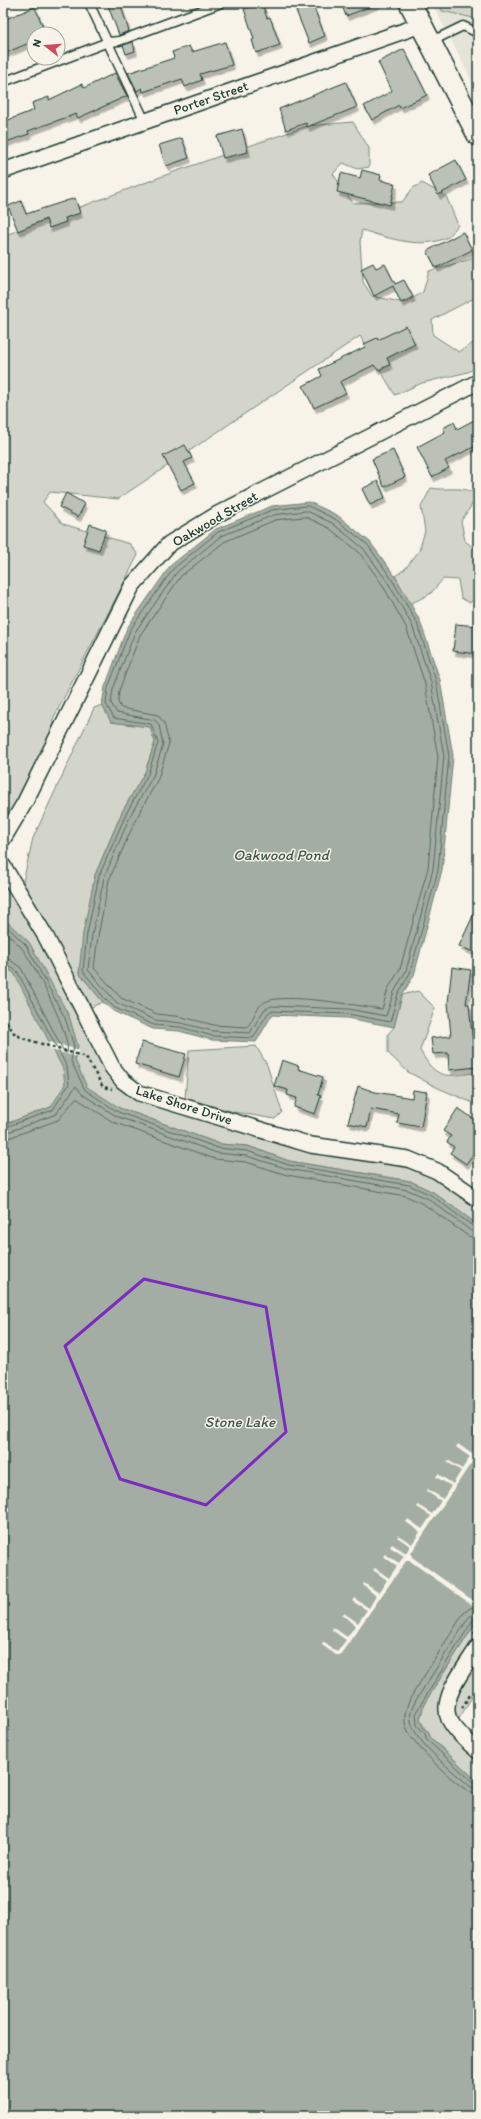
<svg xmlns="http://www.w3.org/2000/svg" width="481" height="2119" viewBox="0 0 481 2119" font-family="Itim,sans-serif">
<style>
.built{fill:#e5e4d9}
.green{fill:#d3d5ca;stroke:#79897f}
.water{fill:#a4ada3;stroke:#6f8077}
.pier{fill:#f7f3e8}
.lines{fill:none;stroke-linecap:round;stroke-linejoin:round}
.shore{stroke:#546a60;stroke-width:1}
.building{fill:#bbc1b6;stroke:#1f3d34;filter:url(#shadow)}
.lane-casing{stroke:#1f3d34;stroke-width:11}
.street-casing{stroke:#1f3d34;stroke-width:18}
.secondary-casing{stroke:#1f3d34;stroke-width:24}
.path{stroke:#1f3d34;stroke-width:2.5;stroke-dasharray:3 3;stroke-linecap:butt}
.lane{stroke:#f7f3e8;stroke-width:8}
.street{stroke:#f7f3e8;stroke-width:15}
.secondary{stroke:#f7f3e8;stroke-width:21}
.marked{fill:none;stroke:#7b2cbf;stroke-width:3;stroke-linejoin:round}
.labels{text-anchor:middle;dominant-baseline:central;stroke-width:3;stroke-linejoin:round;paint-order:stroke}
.street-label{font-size:14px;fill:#1f3d34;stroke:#f7f3e8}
.water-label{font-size:15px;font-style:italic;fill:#405950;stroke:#f7f3e8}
</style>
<defs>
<filter id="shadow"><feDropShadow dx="2.5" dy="4.5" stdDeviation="0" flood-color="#0004"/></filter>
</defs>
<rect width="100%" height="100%" fill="#f7f3e8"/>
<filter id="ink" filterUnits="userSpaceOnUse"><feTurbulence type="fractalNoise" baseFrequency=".025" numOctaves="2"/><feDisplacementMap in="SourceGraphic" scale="8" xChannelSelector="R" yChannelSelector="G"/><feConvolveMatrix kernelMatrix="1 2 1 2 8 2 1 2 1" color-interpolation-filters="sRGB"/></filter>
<g filter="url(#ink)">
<polygon class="built" points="432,3 478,3 478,93"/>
<g class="green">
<polygon points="439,3 478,3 478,19 442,11"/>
<path d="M353,122L369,148V167L358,169L343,163L333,174L353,203L402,202L413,188L422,183L446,196L458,225C455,228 452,234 448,237C423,250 387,238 362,230L360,242L363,282L372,296L405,303L423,292L429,271L478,257V296L432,320L433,335L459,352L478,340V366L468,372L422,383L395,395L360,336L118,499L50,492L43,502L63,524L130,544L138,555C110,611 80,665 52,721L54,724L12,815L3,829V236L171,173L307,126Z"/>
<path d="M431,488C445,491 459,486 473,492L475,500L461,521L465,541L478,551V594L470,603L461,598L458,580L443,579L430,594L410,604L395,576L405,569L419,551L425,531L421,507Z"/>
<polygon points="102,705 112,722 150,727 155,742 145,772 122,812 95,875 79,973 103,1002 89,1008 34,911 38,908 28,900 23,882 33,838 94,708"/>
<polygon points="3,878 130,1094 410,1164 478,1203 478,1225 433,1192 410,1181 289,1161 248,1146 220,1144 126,1110 51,1107 3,1125"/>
<path d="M418,991L435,1008L420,1050C436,1081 447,1077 478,1072V1105L438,1088L408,1072L388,1053V1034L394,1027L402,995Z"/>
<polygon points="256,1046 267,1065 282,1112 275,1119 234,1112 185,1098 189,1050"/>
<polygon points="478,1619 478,1636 450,1679 443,1696 478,1757 478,1782 430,1737 429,1732 425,1729 420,1719 424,1704"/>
<path d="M478,1657V1687L457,1722C444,1698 465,1677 478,1657Z"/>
</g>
<g class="water">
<polygon points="309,502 337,515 370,542 395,576 420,621 440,680 453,756 442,870 414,975 402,995 394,1027 348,1018 272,1015 256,1042 212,1040 179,1031 153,1029 113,1011 103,1002 79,973 83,933 95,875 122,812 145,772 155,742 150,727 111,722 102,705 105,687 127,628 170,566 216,529 272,506"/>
<polygon points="3,918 29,942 69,1016 78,1046 75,1060 87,1087 120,1108 220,1144 248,1146 289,1161 410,1181 433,1192 478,1225 478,1619 424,1704 420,1719 424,1729 429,1732 430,1737 478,1782 478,2116 3,2116 3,1125 51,1107 65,1084 63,1069 14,973 3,966"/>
</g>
<g class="pier">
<polygon points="46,1041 79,1050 78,1057 51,1050"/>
<polygon points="458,1444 472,1454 478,1446 478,1453 411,1553 412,1557 478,1604 478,1609 410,1561 406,1561 340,1655 336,1655 322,1645 323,1642 337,1652 346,1640 332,1630 333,1627 347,1637 356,1625 342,1615 344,1613 358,1623 367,1610 352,1601 354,1598 369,1608 376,1596 363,1585 364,1583 379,1593 387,1580 373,1570 375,1568 389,1578 397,1566 383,1556 385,1554 399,1563 404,1556 390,1547 392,1544 406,1553 410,1546 397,1537 398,1535 412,1544 420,1532 406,1522 408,1519 422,1529 431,1516 417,1507 418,1505 432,1514 441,1501 426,1491 428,1489 443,1499 451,1486 436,1477 438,1474 453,1484 461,1471 447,1462 448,1460 462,1469 470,1457 456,1447"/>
</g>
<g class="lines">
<g class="shore">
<polygon points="308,506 335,519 367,544 391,578 417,623 436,681 449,756 438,870 410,973 398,994 390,1022 348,1014 271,1011 268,1013 253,1038 213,1036 180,1027 154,1025 115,1008 105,999 83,971 87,934 99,876 126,814 148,774 158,743 151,724 114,718 106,704 108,688 130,630 173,569 218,532 272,510"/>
<polygon points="307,511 332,523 363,548 387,581 412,625 431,682 444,756 433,869 406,971 394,992 386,1016 348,1009 271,1006 264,1010 250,1033 213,1031 181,1023 155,1020 117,1003 88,970 92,935 104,878 130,816 153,776 163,745 159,725 155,720 117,713 111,703 113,689 135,632 177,572 221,536 274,515"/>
<path d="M306,517L329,528L359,552L382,584L406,627L425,684L438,757L428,868L400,969L388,989L382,1009C359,1006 283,992 265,1002C255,1007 254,1020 247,1027L214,1025L182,1017L157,1014L121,998L94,968L98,936L109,880L136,819L158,779L169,743L164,723L158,715L121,708L118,702L119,691L140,635L181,576L224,542L275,520Z"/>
<polyline points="3,923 26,945 65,1018 74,1046 71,1061 85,1090 118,1112 218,1148 247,1151 289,1165 409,1185 431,1195 474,1227 478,1228"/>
<path d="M3,930C9,936 15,941 21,947C32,960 73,1038 67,1053L64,1052L21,968L9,959L3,958"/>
<polyline points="3,963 17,971 67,1067 69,1084 53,1110 3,1128"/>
<polyline points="3,1134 56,1114 76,1086 82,1094 116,1116 217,1153 247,1156 288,1169 408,1190 429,1199 471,1231 478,1233"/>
<polyline points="3,1140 58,1120 76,1098 113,1122 215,1159 246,1162 287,1175 406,1196 425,1205 468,1236 478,1239"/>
<path d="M478,1607L470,1608L463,1614L411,1697C406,1708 402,1718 407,1730C413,1744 464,1795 478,1795"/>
<path d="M478,1613L473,1614L469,1617L416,1700C413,1707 409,1713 411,1721C414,1742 454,1772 471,1787L478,1789"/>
<polyline points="478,1618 473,1620 416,1712 417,1725 425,1734 427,1740 474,1783 478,1784"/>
</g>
</g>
<g class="building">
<polygon points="107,3 120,3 129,31 119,35"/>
<polygon points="262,3 267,18 270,17 280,45 256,53 252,40 254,39 244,9"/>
<polygon points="293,3 312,3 325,36 309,43"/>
<polygon points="341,3 377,3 377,4 346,16"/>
<polygon points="35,7 46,34 34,34 34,41 3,54 3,20"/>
<polygon points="133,42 135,51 126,54 123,45"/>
<polygon points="225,42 232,65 200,74 202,80 185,87 182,79 143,92 142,88 137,91 128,73 174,58 172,52 189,46 192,52"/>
<polygon points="404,49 427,95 400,108 399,105 372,120 364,106 392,91 378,62"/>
<polygon points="115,73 127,96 78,118 76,114 28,131 29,134 3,143 3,122 34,110 32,103 49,97 49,100 82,84 84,88"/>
<polygon points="346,82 357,107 307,127 306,123 286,130 279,109"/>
<polygon points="242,129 248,152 223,158 217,136"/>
<polygon points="182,138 189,158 166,166 159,145"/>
<polygon points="456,160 466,180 438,195 428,175"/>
<polygon points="362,170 381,175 380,180 395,184 390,205 337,192 341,173 360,178"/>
<polygon points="75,198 80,213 65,218 66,222 49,228 46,219 18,231 8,206 21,201 26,214"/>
<polygon points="463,232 472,250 436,268 427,251"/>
<polygon points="373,263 376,268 385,264 395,284 404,280 413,297 401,303 393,286 374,296 361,269"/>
<polygon points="406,326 415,344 387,358 390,365 378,370 374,365 340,382 346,393 314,408 303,386 322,376 319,369 365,347 364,344 377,338 378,340"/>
<polygon points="478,418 478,445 445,461 449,468 432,477 417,447 445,432 443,428 454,422 457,429"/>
<polygon points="185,445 192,458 184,462 195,483 181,490 163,456"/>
<polygon points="393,450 405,477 384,487 372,459"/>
<polygon points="378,481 385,498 370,505 362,489"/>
<polygon points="66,493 85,504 78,517 59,507"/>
<polygon points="90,524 106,530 99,550 83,545"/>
<polygon points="456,624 478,626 478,654 453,651"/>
<polygon points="478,905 478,954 459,946"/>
<polygon points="452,967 471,970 466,1004 469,1004 473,1045 477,1044 478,1067 449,1070 448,1053 433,1054 431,1038 451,1036 448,1003"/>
<polygon points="142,1042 186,1054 179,1077 135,1064"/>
<polygon points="282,1060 299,1066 298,1069 323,1077 318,1095 321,1096 315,1114 294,1107 297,1098 287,1095 288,1090 274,1086"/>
<polygon points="358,1086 375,1092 412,1098 413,1090 427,1092 421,1127 397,1123 399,1114 371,1109 367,1127 348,1123"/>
<polygon points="458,1108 478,1122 478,1147 466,1164 450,1153 454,1147 447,1142 451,1136 443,1131"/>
</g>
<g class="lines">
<g class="lane-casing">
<g id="lane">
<polyline points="89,3 145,121"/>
<polyline points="430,42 463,26 478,33"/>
<polyline points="3,82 108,42 119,41 221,3"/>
</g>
</g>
<g class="street-casing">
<g id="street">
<polyline points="3,171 421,25"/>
<polyline points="3,839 25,802 132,586 169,544 218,514 478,382"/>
<polyline points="3,866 46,937 112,1067 123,1081 139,1093 311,1145 408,1159 437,1171 478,1199"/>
<path d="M478,1647C467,1665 439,1698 449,1719C455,1731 468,1742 478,1751"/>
</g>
</g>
<g class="secondary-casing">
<polyline id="secondary" points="410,3 478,135"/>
</g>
<g class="path">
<polyline points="3,1017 14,1033 22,1038 86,1057 103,1087 112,1089"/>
<polyline points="474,1634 478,1627"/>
<polyline points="462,1708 470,1695"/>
</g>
<use href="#lane" class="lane"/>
<use href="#street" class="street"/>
<use href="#secondary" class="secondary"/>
</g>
</g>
<path class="marked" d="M144,1279L266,1307L286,1432L206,1505L120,1479L65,1346Z"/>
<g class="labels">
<g class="street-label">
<text transform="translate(211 98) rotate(-19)">Porter Street</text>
<text transform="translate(215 519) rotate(-30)">Oakwood Street</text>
<text transform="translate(184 1105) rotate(18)">Lake Shore Drive</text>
</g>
<g class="water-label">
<text x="281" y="855">Oakwood Pond</text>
<text x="240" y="1422">Stone Lake</text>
</g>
</g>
<rect width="481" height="2119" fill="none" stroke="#f7f3e8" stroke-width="16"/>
<rect x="8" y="8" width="465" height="2103" fill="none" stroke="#1f3d34" stroke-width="1.5" filter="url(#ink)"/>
<g transform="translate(46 46) rotate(287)"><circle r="19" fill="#f7f3e8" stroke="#a1aaa0"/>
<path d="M0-3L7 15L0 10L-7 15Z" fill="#d1495b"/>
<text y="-6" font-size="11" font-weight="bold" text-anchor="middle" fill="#1f3d34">N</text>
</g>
</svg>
